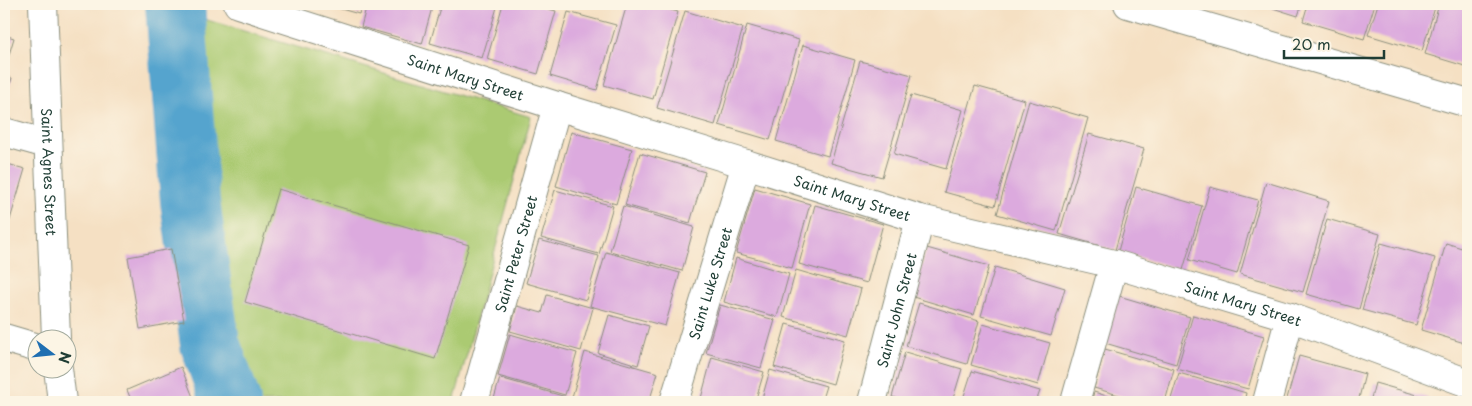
<svg xmlns="http://www.w3.org/2000/svg" width="1472" height="406" viewBox="0 0 1472 406" font-family="'Playpen Sans',sans-serif">
<style>
.green{fill:#abca72;stroke:#658453}
.lines{fill:none;stroke-linecap:round;stroke-linejoin:round}
.river{stroke:#54a4ce;stroke-width:60}
.building{fill:#dcaade}
.minor-casing{stroke:#8a8e7c;stroke-width:30}
.minor{stroke:#fff;stroke-width:28}
.labels{text-anchor:middle;dominant-baseline:central;stroke-width:5;stroke-linejoin:round;paint-order:stroke}
.street-label{font-size:14px;fill:#1f3d34;stroke:#fcf5e5}
</style>
<rect width="100%" height="100%" fill="#fcf5e5"/>
<filter id="ink" filterUnits="userSpaceOnUse"><feTurbulence type="fractalNoise" baseFrequency=".02" numOctaves="2"/><feDisplacementMap in="SourceGraphic" scale="10" xChannelSelector="R" yChannelSelector="G"/><feConvolveMatrix kernelMatrix="1 2 1 2 8 2 1 2 1" color-interpolation-filters="sRGB"/></filter>
<filter id="wash" filterUnits="userSpaceOnUse"><feTurbulence type="fractalNoise" baseFrequency=".0096" numOctaves="4" result="noise"/><feDisplacementMap in="SourceGraphic" scale="20" xChannelSelector="R" yChannelSelector="G"/><feGaussianBlur stdDeviation="1.12" result="paint"/><feColorMatrix in="noise" values="0 0 0 0 0 0 0 0 0 0 0 0 0 0 0 0 0 1.4 0 .05"/><feComposite in="paint" operator="in"/></filter>
<g filter="url(#wash)">
<rect width="100%" height="100%" fill="#f5e0c3"/>
<polygon class="green" points="187,14 531,117 454,402 248,402 227,345"/>
<g class="lines">
<polyline class="river" points="175,4 190,201 210,344 231,402"/>
</g>
<g id="blocks">
<g class="building">
<polygon points="323,4 362,4 359,14"/>
<polygon points="367,4 433,4 422,44 361,27"/>
<polygon points="441,4 498,4 482,58 430,43"/>
<polygon points="503,4 530,4 556,11 538,74 487,59"/>
<polygon points="627,4 650,4 678,12 653,99 604,85"/>
<polygon points="1260,4 1302,4 1298,16"/>
<polygon points="1308,4 1375,4 1364,39 1303,21"/>
<polygon points="1378,4 1436,4 1422,51 1368,35"/>
<polygon points="1439,4 1468,4 1468,67 1425,54"/>
<polygon points="685,11 743,28 715,125 657,108"/>
<polygon points="568,12 616,25 597,90 550,76"/>
<polygon points="747,25 799,40 770,140 719,125"/>
<polygon points="4,35 14,38 4,71"/>
<polygon points="803,45 855,60 828,156 776,141"/>
<polygon points="860,61 912,75 882,177 831,163"/>
<polygon points="4,76 12,78 4,104"/>
<polygon points="975,86 1025,100 995,206 944,192"/>
<polygon points="911,95 963,110 946,169 894,154"/>
<polygon points="1029,101 1088,118 1056,231 997,214"/>
<polygon points="571,132 632,149 616,204 556,186"/>
<polygon points="1089,134 1144,149 1115,250 1059,234"/>
<polygon points="640,153 705,172 690,223 625,205"/>
<polygon points="4,163 25,169 4,240"/>
<polygon points="1266,182 1329,201 1303,292 1240,274"/>
<polygon points="1136,187 1202,206 1183,270 1118,251"/>
<polygon points="1210,187 1258,200 1237,274 1189,260"/>
<polygon points="755,188 810,204 792,268 736,253"/>
<polygon points="278,189 469,245 435,359 245,302"/>
<polygon points="555,190 613,206 599,254 541,238"/>
<polygon points="815,205 883,224 867,283 799,264"/>
<polygon points="623,206 694,227 682,271 610,251"/>
<polygon points="1327,219 1380,234 1359,309 1306,294"/>
<polygon points="539,240 599,256 586,300 526,283"/>
<polygon points="1381,243 1435,258 1416,325 1362,310"/>
<polygon points="1446,243 1468,250 1468,344 1421,330"/>
<polygon points="927,248 989,266 974,315 913,297"/>
<polygon points="171,249 184,321 140,329 128,257"/>
<polygon points="606,252 680,273 665,326 590,306"/>
<polygon points="736,258 789,274 777,317 724,302"/>
<polygon points="995,267 1065,288 1051,336 981,316"/>
<polygon points="796,270 861,289 848,335 783,317"/>
<polygon points="547,295 593,308 581,351 510,331 517,306 542,313"/>
<polygon points="1119,296 1190,317 1176,364 1105,343"/>
<polygon points="919,303 979,321 967,364 906,346"/>
<polygon points="720,305 775,320 761,368 706,353"/>
<polygon points="609,315 649,326 638,365 598,353"/>
<polygon points="1193,315 1264,336 1248,389 1177,369"/>
<polygon points="786,324 845,340 833,384 774,367"/>
<polygon points="983,324 1050,343 1038,385 971,365"/>
<polygon points="510,334 577,353 565,395 498,376"/>
<polygon points="1105,349 1174,369 1165,402 1143,402 1094,388"/>
<polygon points="585,352 658,373 649,402 591,402 572,397"/>
<polygon points="905,352 962,369 952,402 911,402 892,397"/>
<polygon points="1299,356 1365,374 1358,402 1286,402"/>
<polygon points="712,357 764,372 755,402 700,402"/>
<polygon points="181,367 195,402 132,402 127,390"/>
<polygon points="770,370 826,386 821,402 761,402"/>
<polygon points="972,371 1040,391 1036,402 962,402"/>
<polygon points="1179,373 1246,393 1244,402 1170,402"/>
<polygon points="500,378 566,397 565,402 493,402"/>
<polygon points="1375,383 1428,398 1427,402 1370,402"/>
<polygon points="1094,392 1126,402 1091,402"/>
</g>
</g>
</g>
<g filter="url(#ink)">
<use href="#blocks" fill-opacity="0" stroke="#8a8e7c" stroke-width="1"/>
<g class="lines">
<g class="minor-casing">
<g id="minor">
<path id="s1" d="M43,4L56,338"/>
<path id="s2" d="M238,4L557,106L746,164L920,219L1114,264L1290,317L1468,383"/>
<polyline points="1128,4 1468,103"/>
<polyline points="4,132 47,144"/>
<polyline points="4,338 38,348"/>
<polyline points="58,368 62,402"/>
<path id="s3" d="M474,402L557,106"/>
<path id="s4" d="M674,402L746,164"/>
<path id="s5" d="M872,402L920,219"/>
<polyline points="1075,402 1114,264"/>
<polyline points="1267,402 1290,317"/>
</g>
</g>
<use href="#minor" class="minor"/>
</g>
</g>
<g class="labels">
<g class="street-label">
<text stroke="none"><textPath href="#s2" startOffset="239">Saint Mary Street</textPath></text>
<text stroke="none"><textPath href="#s1" startOffset="168">Saint Agnes Street</textPath></text>
<text stroke="none"><textPath href="#s2" startOffset="644">Saint Mary Street</textPath></text>
<text stroke="none"><textPath href="#s3" startOffset="154">Saint Peter Street</textPath></text>
<text stroke="none"><textPath href="#s4" startOffset="124">Saint Luke Street</textPath></text>
<text stroke="none"><textPath href="#s2" startOffset="1049">Saint Mary Street</textPath></text>
<text stroke="none"><textPath href="#s5" startOffset="95">Saint John Street</textPath></text>
</g>
</g>
<rect width="1472" height="406" fill="none" stroke="#fcf5e5" stroke-width="20"/>
<g transform="translate(52 354) rotate(106)"><circle r="24" fill="#fcf5e5" stroke="#a4ab9e"/>
<path d="M0-4L9 19L0 12L-9 19Z" fill="#1f6fb2"/>
<text y="-8" font-size="14" font-weight="bold" text-anchor="middle" fill="#1f3d34">N</text>
</g>
<path d="M1284 50v8h100v-8" fill="none" stroke="#1f3d34" stroke-width="2.5"/>
<text x="1292" y="50" font-size="15" fill="#1f3d34" stroke="#fcf5e5" stroke-width="4" paint-order="stroke">20 m</text>
</svg>
